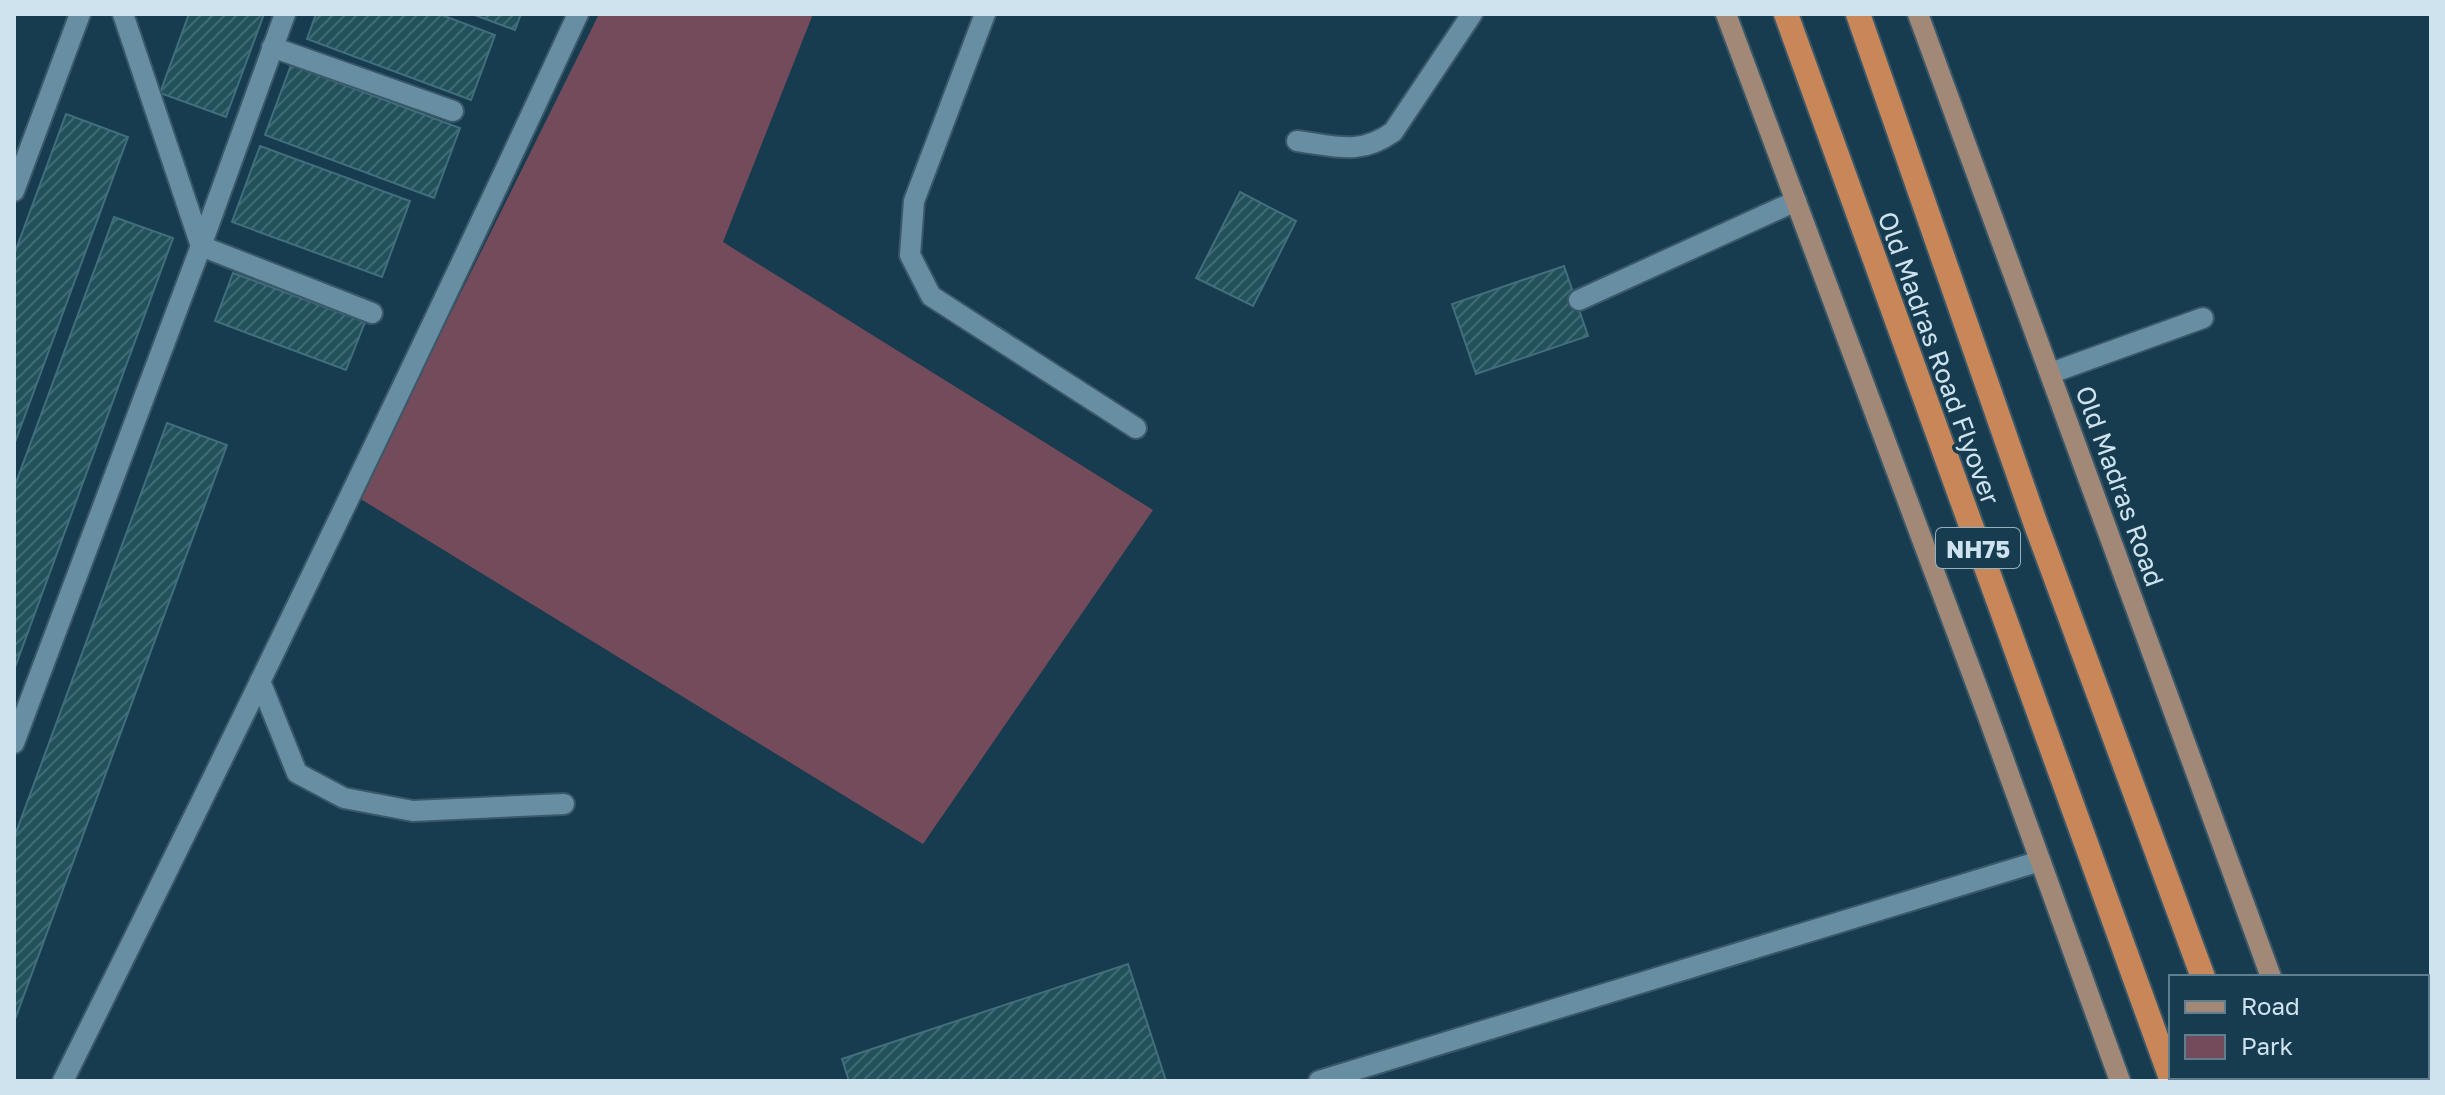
<svg xmlns="http://www.w3.org/2000/svg" width="2445" height="1095" viewBox="0 0 2445 1095" font-family="'Golos Text',sans-serif">
<style>
.green{fill:#744b5b}
.building{fill:url(#building-hatch);stroke:#416f7b;stroke-width:2}
.lines{fill:none;stroke-linecap:round;stroke-linejoin:round}
.minor-casing{stroke:#3a5868;stroke-width:24}
.major-casing{stroke:#3a5868;stroke-width:24}
.highway-casing{stroke:#3a5868;stroke-width:28}
.minor{stroke:#688ea4;stroke-width:20}
.major{stroke:#a28977;stroke-width:20}
.highway{stroke:#c98659;stroke-width:24}
.labels{text-anchor:middle;dominant-baseline:central;stroke-width:7;stroke-linejoin:round;paint-order:stroke}
.shield{fill:#173b4f;stroke:#98b1bf;stroke-width:2}
.shield-label{font-size:24px;font-weight:bold;fill:#cfe3ef}
.street-label{font-size:26px;fill:#cfe3ef;stroke:#173b4f}
</style>
<defs>
<pattern id="building-hatch" width="6" height="6" patternUnits="userSpaceOnUse" patternTransform="scale(2)"><rect width="6" height="6" fill="#22515c"/><path d="M-1 1l2-2M0 6l6-6M5 7l2-2" fill="none" stroke="#416a74"/></pattern>
</defs>
<rect width="100%" height="100%" fill="#173b4f"/>
<polygon class="green" points="599,14 813,14 723,242 1153,510 923,844 359,498"/>
<g class="building">
<polygon points="189,14 264,14 226,117 160,93"/>
<polygon points="316,14 439,14 495,35 471,100 307,39"/>
<polygon points="472,14 521,14 515,30"/>
<polygon points="291,65 460,128 434,198 265,135"/>
<polygon points="66,114 128,137 14,445 14,255"/>
<polygon points="260,146 410,201 382,277 232,222"/>
<polygon points="1240,192 1296,221 1253,306 1196,278"/>
<polygon points="114,217 173,238 14,670 14,488"/>
<polygon points="1564,266 1588,336 1476,374 1452,304"/>
<polygon points="233,273 365,322 346,370 215,321"/>
<polygon points="167,423 227,445 14,1022 14,838"/>
<polygon points="1128,964 1166,1081 849,1081 842,1059"/>
</g>
<g class="lines">
<g class="minor-casing">
<g id="minor">
<polyline points="123,14 201,246"/>
<polyline points="985,14 914,201 910,255 931,296 1136,428"/>
<polyline points="272,47 453,111"/>
<path d="M1297,141C1336,146 1359,156 1393,132L1472,14"/>
<polyline points="14,191 80,14"/>
<polyline points="201,246 372,313"/>
<polyline points="1579,300 1796,201"/>
<polyline points="2051,373 2203,318"/>
<polyline points="260,681 297,773 344,798 413,811 564,804"/>
<polyline points="14,743 201,246 285,14"/>
<path d="M63,1081C239,728 412,372 578,14"/>
<polyline points="1319,1081 2040,861"/>
</g>
</g>
<g class="major-casing">
<g id="major">
<polyline points="1726,14 1985,708 2120,1081"/>
<polyline points="1918,14 2271,977"/>
<polyline points="2308,1077 2309,1081"/>
</g>
</g>
<g class="highway-casing">
<g id="highway">
<polyline points="1786,14 2172,1081"/>
<polyline points="1858,14 2035,522 2203,977"/>
<polyline points="2239,1077 2241,1081"/>
</g>
</g>
<use href="#minor" class="minor"/>
<use href="#major" class="major"/>
<use href="#highway" class="highway"/>
</g>
<g class="labels">
<rect class="shield" x="1936" y="528" width="84" height="40" rx="6"/>
<g class="shield-label">
<text x="1978" y="548">NH75</text>
</g>
<g class="street-label">
<text transform="translate(1939 358) rotate(70)">Old Madras Road Flyover</text>
<text transform="translate(2120 486) rotate(70)">Old Madras Road</text>
</g>
</g>
<rect width="2445" height="1095" fill="none" stroke="#cfe3ef" stroke-width="32"/>
<rect x="2169" y="975" width="260" height="104" fill="#173b4f" stroke="#617e8f" stroke-width="2"/>
<rect x="2185" y="1001" width="40" height="12" fill="#a28977" stroke="#617e8f" stroke-width="2"/>
<text x="2241" y="1015" font-size="24" fill="#cfe3ef">Road</text>
<rect x="2185" y="1035" width="40" height="24" fill="#744b5b" stroke="#617e8f" stroke-width="2"/>
<text x="2241" y="1055" font-size="24" fill="#cfe3ef">Park</text>
</svg>
